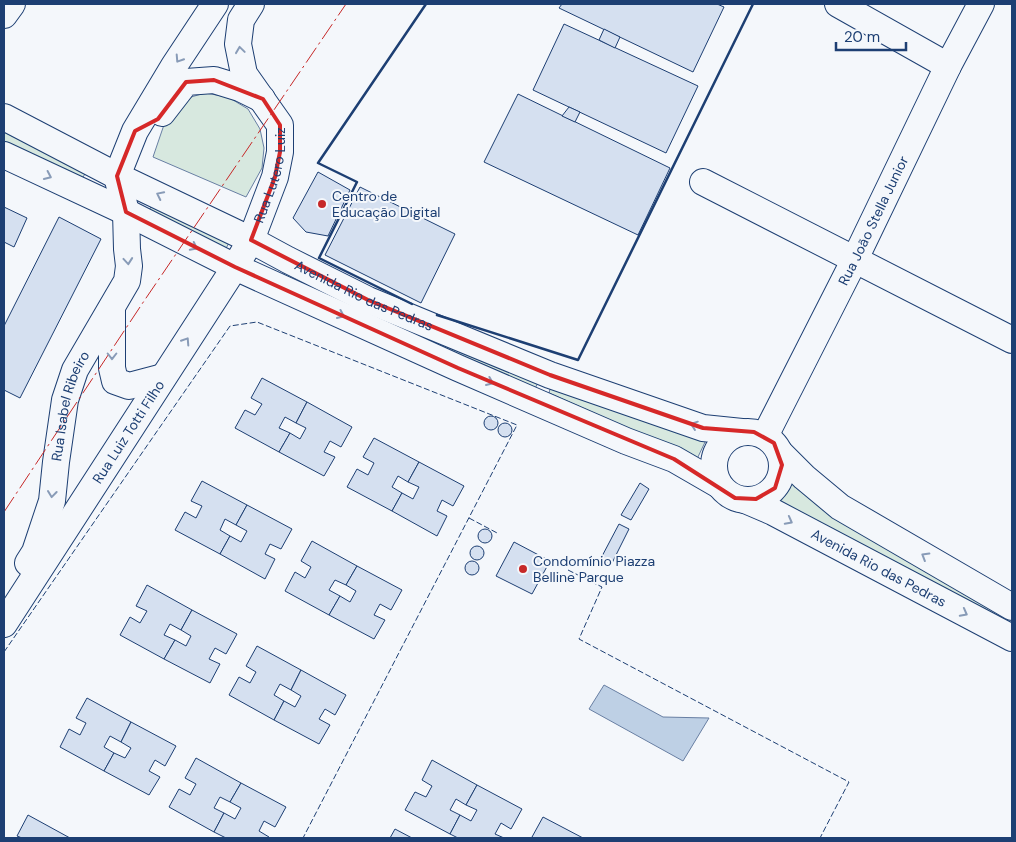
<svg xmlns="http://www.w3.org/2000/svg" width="1016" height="842" viewBox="0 0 1016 842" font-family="'DM Sans',sans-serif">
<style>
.green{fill:#d7e8df;stroke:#687fa3}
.water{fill:#bed0e5;stroke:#687fa3}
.building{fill:#d5e0f0;stroke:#1d3f73}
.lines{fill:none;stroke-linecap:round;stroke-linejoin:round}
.minor-casing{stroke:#1d3f73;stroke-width:28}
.minor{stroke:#f4f7fb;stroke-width:26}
.fence{stroke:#1d3f73;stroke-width:1;stroke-dasharray:6 2.5;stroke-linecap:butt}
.wall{stroke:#1d3f73;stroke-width:2.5}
.power{stroke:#c62828;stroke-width:1;stroke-dasharray:18 4 2.5 4;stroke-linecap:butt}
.oneway{stroke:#889bb7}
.marked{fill:none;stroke:#d62828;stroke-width:4;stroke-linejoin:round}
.poi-dot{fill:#c62828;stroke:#f4f7fb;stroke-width:2}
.labels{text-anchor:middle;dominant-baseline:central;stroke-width:4;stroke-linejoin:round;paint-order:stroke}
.street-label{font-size:14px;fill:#1d3f73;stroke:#f4f7fb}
.poi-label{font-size:14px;fill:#1d3f73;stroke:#f4f7fb;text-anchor:start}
</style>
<rect width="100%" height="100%" fill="#f4f7fb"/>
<g class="green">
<polygon points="205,93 228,97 248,109 260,129 264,148 262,168 246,197 153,157 168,113 184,99"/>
<polygon points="4,132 86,172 82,179 4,141"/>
<polygon points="154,202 229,243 225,250 149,210"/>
<polygon points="287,269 538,383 534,390 283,275"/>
<polygon points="551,385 706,440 697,459 549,393"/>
<polygon points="790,480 1012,616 1012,626 770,500 786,491"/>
</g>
<polygon class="water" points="604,685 663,717 709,718 683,761 589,709"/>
<g class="building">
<polygon points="562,4 717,4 724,7 693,72 559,8"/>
<polygon points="564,24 698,86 666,153 533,90"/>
<polygon points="604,29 620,37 615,48 599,40"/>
<polygon points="518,94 670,168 638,235 484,162"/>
<polygon points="569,107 580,112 575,122 562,116"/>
<polygon points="318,172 350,190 328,236 306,232 293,218"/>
<polygon points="360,187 455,234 421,303 325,255"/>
<polygon points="4,207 27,218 14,247 4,242"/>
<polygon points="59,217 101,239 20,398 4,390 4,326"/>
<polygon points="262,378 307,402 296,423 285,417 279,428 290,433 279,452 235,428 245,410 255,415 262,404 251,398"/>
<polygon points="307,402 352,427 341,447 330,441 324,452 335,457 324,476 279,452 290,433 300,439 306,428 296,423"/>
<circle cx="491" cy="423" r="7"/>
<circle cx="505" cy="430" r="7"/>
<polygon points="374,438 419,462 408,482 398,476 392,487 402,493 392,511 347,487 357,469 368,475 374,463 363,457"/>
<polygon points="419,462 464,486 453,506 442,500 437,511 447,516 437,536 392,511 402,493 413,499 419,487 408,482"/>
<polygon points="202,481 247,505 236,525 225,519 220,530 230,536 220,554 175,530 185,512 196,518 202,506 191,501"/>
<polygon points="640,483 649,489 631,520 621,515"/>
<polygon points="247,505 292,529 281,549 270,544 265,554 275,559 265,579 220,554 230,536 241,542 247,531 236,525"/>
<polygon points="619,524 629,529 611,565 600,560"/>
<circle cx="485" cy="536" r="7"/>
<polygon points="312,541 357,566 346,585 335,580 329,590 340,596 329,615 285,591 295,572 305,578 311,567 301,561"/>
<polygon points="514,542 550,561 532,594 496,576"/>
<circle cx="477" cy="553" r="7"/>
<circle cx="472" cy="568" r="7"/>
<polygon points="357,566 402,590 391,610 380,604 374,615 385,620 374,639 329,615 340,596 350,602 356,591 346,585"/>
<polygon points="147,585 192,610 181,630 170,624 164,635 175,640 164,659 120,635 130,617 140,623 147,611 136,606"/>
<polygon points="192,610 237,634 226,654 215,648 209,659 220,664 210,683 164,659 175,640 186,646 191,636 181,630"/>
<polygon points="257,646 301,670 291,690 280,684 274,695 284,701 274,720 229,695 239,677 250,683 256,672 246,666"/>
<polygon points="301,670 346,695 335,715 325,709 319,719 330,725 319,744 274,720 284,701 295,707 301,696 291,690"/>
<polygon points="87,698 131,722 121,742 110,736 104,747 114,753 104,771 60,747 69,729 80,735 86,723 76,718"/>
<polygon points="131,722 176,746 165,766 155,760 149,771 160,777 149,795 104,771 114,753 125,758 131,748 121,742"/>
<polygon points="196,758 241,783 230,802 220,797 214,808 224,813 214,832 169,807 179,789 190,795 196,784 185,778"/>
<polygon points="432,760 477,785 466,805 456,799 450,810 460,815 450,834 405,810 415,792 426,797 432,786 422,780"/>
<polygon points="241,783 286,807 275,827 264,821 259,831 269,837 269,838 226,838 214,832 224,813 235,819 241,808 230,802"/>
<polygon points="477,785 522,809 511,829 501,823 495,834 504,838 458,838 450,834 460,815 471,821 477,810 466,805"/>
<polygon points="28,815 70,838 22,838 17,836"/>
<polygon points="543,817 583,838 535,838 532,837"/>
<polygon points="395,829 412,838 390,838"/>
</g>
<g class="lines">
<g class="minor-casing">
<g id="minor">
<polyline points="838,4 948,66"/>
<polyline points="4,15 12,4"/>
<polyline points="162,113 186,82 214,80 240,88 262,99"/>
<path id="s1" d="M4,117L117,176L251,240L288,260L368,300L550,375L703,428L742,432"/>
<polyline points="4,155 126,212 235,267 458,368 626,441 674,459 719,485"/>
<polyline points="703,182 1012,340"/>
<polyline points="112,308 112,368 115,381 129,386 163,377"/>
<circle cx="748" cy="466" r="34"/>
<path id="s2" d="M765,436L855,259L948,66L981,4"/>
<polyline points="780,453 804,477 840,507 1012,607"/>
<path id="s3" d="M745,500L773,512L1012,638"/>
<path id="s4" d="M28,563L35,552L52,501L56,462L65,400L75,370L127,281L129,266L127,249L126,212L117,176L135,131L174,66L215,4"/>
<path id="s5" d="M4,624L235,267L251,240L275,177L280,152V125L244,74L238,44L241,20L251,4"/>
</g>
</g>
<use href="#minor" class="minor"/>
<g class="fence">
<polyline points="469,518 499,534"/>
<polyline points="568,570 602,587 579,639 849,782 820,838"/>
<polyline points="4,652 230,326 257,322 517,425 303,838"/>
</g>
<g class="wall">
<polyline points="412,304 319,258 357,182 318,163 426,4"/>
<polyline points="437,315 578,360 753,4"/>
</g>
<polyline class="power" points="4,512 142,304 346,4"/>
</g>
<defs><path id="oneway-chevron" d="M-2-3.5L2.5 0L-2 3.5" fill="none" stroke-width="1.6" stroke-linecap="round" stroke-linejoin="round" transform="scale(1.25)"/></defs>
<g class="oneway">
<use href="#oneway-chevron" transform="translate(240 50) rotate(-98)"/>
<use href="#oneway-chevron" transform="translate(179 59) rotate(123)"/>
<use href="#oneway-chevron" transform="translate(48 176) rotate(25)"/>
<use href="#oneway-chevron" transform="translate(160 195) rotate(-154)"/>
<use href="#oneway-chevron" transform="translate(194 247) rotate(27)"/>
<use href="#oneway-chevron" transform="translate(128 261) rotate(85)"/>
<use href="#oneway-chevron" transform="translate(341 315) rotate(24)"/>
<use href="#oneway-chevron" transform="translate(186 341) rotate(-57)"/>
<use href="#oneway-chevron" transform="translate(112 356) rotate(90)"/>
<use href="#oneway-chevron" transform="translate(490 382) rotate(23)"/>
<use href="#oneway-chevron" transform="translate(694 425) rotate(-161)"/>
<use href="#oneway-chevron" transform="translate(52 494) rotate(97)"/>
<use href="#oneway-chevron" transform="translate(789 521) rotate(28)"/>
<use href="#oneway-chevron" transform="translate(925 556) rotate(-149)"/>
<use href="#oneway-chevron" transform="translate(964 613) rotate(28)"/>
</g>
<path class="marked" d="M214,80L263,99L280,125V152L275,177L251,240L368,300L550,375L703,428L754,432L774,443L782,465L775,488L756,499L735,498L674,459L458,368L235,267L126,212L117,176L135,131L158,119L186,82Z"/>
<g class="poi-dot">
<circle cx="322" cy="204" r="5"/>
<circle cx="523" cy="569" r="5"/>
</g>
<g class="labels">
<g class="street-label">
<text stroke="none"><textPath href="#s5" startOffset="525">Rua Lutero Luiz</textPath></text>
<text stroke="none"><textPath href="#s2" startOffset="241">Rua João Stella Junior</textPath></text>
<text stroke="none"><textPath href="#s1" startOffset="402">Avenida Rio das Pedras</textPath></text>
<text stroke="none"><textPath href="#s4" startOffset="164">Rua Isabel Ribeiro</textPath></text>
<text stroke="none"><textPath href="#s5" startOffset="229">Rua Luiz Totti Filho</textPath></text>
<text stroke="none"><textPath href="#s3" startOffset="150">Avenida Rio das Pedras</textPath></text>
</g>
<g class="poi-label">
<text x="332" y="196">Centro de<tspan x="332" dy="16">Educação Digital</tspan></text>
<text x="533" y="561">Condomínio Piazza<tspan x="533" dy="16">Belline Parque</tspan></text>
</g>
</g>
<rect width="1016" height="842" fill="none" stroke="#1d3f73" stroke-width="10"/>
<path d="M836 42v8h70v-8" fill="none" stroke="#1d3f73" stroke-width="2.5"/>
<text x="844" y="42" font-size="15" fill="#1d3f73" stroke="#f4f7fb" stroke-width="4" paint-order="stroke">20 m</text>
</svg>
